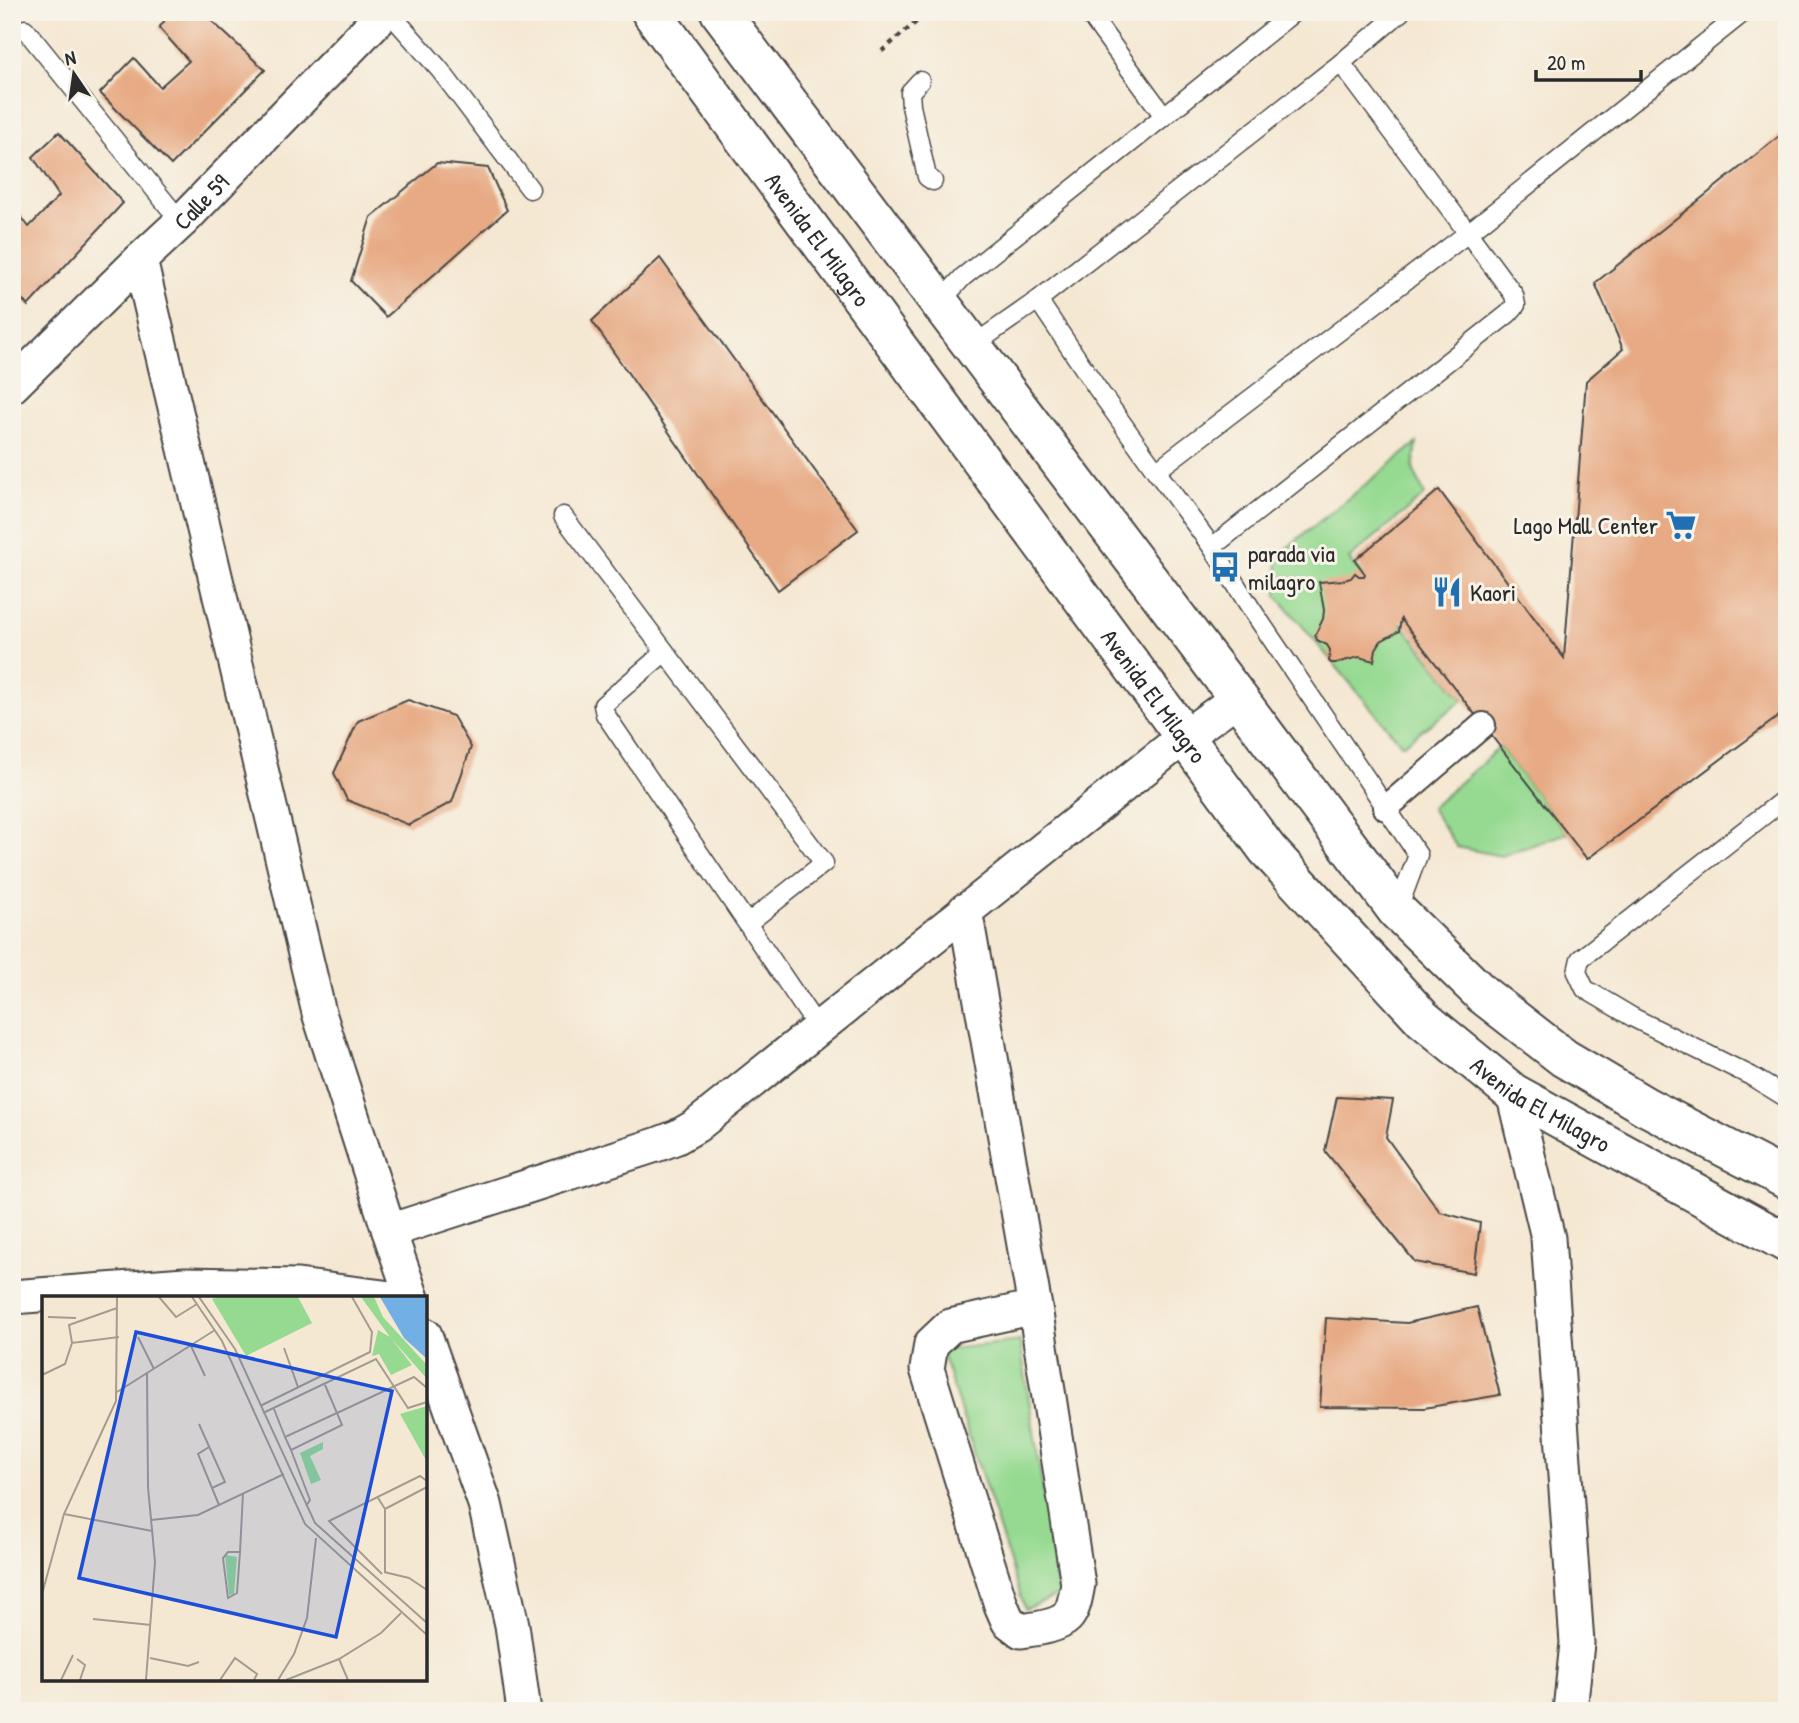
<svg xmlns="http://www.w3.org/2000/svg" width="1799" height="1723" viewBox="0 0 1799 1723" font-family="'Patrick Hand',sans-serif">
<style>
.green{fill:#96da92;stroke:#60825e;stroke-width:2}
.building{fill:#e7aa84}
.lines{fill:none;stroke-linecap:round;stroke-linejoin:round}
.service-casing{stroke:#494744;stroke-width:21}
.pedestrian-casing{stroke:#494744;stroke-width:28}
.minor-casing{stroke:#494744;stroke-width:37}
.secondary-casing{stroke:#494744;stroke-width:42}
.path{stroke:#494744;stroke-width:4.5;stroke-dasharray:5 5;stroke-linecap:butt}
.service{stroke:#fff;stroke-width:18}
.pedestrian{stroke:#fff;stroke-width:24}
.minor{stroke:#fff;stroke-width:33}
.secondary{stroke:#fff;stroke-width:38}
.labels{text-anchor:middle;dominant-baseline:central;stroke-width:6;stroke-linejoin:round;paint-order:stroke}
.street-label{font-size:24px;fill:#2b2b2b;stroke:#f7f3e8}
.poi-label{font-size:24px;fill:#2b2b2b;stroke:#f7f3e8;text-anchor:start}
.inset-road{fill:none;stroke:#a49c90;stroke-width:2}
.view{fill:#1d4ed8;fill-opacity:0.15;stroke:#1d4ed8;stroke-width:3.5}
.inset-edge{fill:none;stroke:#2b2b2b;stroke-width:3.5}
</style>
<rect width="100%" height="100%" fill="#f7f3e8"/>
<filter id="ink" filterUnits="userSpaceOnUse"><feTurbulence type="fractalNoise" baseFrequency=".0143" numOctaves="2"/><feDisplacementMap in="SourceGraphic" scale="14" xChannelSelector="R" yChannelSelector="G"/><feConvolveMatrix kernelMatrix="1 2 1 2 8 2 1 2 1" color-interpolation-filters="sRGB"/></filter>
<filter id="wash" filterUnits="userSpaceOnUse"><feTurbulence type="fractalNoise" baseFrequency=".00686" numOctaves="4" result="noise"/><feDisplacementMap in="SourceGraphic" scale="28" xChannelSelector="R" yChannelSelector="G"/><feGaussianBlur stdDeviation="1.57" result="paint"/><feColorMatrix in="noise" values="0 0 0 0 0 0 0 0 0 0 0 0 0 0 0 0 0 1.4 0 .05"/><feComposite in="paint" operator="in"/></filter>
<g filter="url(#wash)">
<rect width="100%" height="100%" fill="#f5e8d3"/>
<g class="green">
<polygon points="1417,443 1413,469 1425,495 1349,559 1463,700 1402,745 1277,596 1278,555"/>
<polygon points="1500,747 1567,833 1501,856 1457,847 1431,808"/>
<polygon points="1020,1341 1059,1595 1025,1609 941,1350"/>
</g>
<g id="blocks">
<g class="building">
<polygon points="171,12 202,12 265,70 171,165 100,93 134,58 160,87 189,61 159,28"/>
<polygon points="1787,130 1787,710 1587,859 1401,619 1399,631 1381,641 1376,649 1374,661 1359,657 1336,663 1331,663 1329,661 1330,650 1327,645 1317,640 1315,635 1323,619 1324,610 1319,582 1344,580 1351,578 1355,573 1359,576 1364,576 1365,574 1355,560 1439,490 1564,658 1586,381 1623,349 1595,283"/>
<polygon points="59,132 123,203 28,306 12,288 12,205 29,227 59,196 33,157"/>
<polygon points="437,163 488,168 507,210 386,317 351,281 371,217"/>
<polygon points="660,258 858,530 778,590 592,321"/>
<polygon points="408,700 453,716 471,747 452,802 409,825 347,800 334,773 358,721"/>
<polygon points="1337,1097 1393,1100 1386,1137 1440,1212 1480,1223 1474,1273 1415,1262 1325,1151"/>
<polygon points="1477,1307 1500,1395 1424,1408 1320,1407 1326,1318 1407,1323"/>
</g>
</g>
</g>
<g filter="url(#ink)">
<use href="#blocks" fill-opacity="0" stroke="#494744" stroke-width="2"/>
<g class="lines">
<g class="service-casing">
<g id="service">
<polyline points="389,12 440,70 530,189"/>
<polyline points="1088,12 1164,116"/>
<polyline points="25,29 181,222"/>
<polyline points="920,81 910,92 911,106 927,177 933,181"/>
<polyline points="1038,300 1097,388 1156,471"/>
<polyline points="940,302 963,277 1294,12"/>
<polyline points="972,346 1038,300 1341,63 1401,12"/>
<polyline points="563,516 824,863 748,923"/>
<polyline points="1212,547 1156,471 1468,233 1341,63"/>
<polyline points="665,652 603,705 605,714 818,1028"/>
<polyline points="1787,797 1580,959 1577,972 1585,989 1634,1018 1751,1076 1787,1098"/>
<polyline points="1397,911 1418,855 1252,610 1212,547 1508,314 1516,305 1514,295 1468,233 1744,12"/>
</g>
</g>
<g class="pedestrian-casing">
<polyline id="pedestrian" points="1386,808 1483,725"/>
</g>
<g class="minor-casing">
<g id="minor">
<polyline points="140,260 319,1013 389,1231 412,1298"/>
<path id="s1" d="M12,386L140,260L181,222L385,12"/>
<path d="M965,910L1035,1307L1078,1584C1076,1594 1074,1610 1067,1617C1057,1627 1034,1629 1021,1631L1008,1621L1001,1605L927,1369L931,1344L950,1326L1035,1307"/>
<polyline points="1513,1093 1548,1238 1577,1643 1570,1711"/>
<polyline points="389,1231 659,1144 677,1137 696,1126 1184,737 1238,698"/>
<polyline points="12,1297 185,1284 298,1286 391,1298"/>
<polyline points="425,1335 485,1504 512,1625 524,1711"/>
</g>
</g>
<g class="secondary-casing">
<g id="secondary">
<path id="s2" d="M651,12L1267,849L1423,1019L1513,1093L1787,1243"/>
<polyline points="720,12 1238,698 1397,911 1483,995 1564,1058 1645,1106 1787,1180"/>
</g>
</g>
<polyline class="path" points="882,51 928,12"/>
<use href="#service" class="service"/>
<use href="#pedestrian" class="pedestrian"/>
<use href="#minor" class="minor"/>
<use href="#secondary" class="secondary"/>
</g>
</g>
<defs>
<g id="supermarket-bare" transform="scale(2.415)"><path d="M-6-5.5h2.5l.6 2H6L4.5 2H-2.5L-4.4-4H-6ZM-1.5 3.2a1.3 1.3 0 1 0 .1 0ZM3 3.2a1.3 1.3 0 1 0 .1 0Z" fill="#1f6fb2" stroke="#f7f3e8" stroke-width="2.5" paint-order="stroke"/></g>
<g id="bus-bare" transform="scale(2.415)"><path d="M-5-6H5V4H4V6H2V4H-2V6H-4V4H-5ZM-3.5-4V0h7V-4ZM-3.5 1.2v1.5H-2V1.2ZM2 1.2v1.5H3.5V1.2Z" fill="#1f6fb2" stroke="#f7f3e8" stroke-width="2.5" paint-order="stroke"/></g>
<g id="restaurant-bare" transform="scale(2.415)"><path d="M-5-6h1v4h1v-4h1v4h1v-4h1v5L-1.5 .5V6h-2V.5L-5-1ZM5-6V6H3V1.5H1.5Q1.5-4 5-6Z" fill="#1f6fb2" stroke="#f7f3e8" stroke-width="2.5" paint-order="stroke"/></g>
</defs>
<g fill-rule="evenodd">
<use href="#supermarket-bare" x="1681" y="525"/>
<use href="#bus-bare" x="1225" y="567"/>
<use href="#restaurant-bare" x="1447" y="592"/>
</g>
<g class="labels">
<g class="street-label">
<text stroke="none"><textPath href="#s1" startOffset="264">Calle 59</textPath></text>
<text stroke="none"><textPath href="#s2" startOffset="282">Avenida El Milagro</textPath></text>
<text stroke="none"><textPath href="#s2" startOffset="849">Avenida El Milagro</textPath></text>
<text stroke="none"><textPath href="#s2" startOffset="1416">Avenida El Milagro</textPath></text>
</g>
<g class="poi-label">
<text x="1658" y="525" text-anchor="end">Lago Mall Center</text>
<text x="1248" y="553">parada via<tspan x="1248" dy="28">milagro</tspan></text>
<text x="1470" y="592">Kaori</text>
</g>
</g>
<g transform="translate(42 1296)">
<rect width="385" height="385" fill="#f5e8d3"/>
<path d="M174,1H256L270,27L204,60L170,3ZM319,1H332L341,21L385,69V83L349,42L370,69L349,79L337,58L330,60L336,34L348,41ZM385,110V166L358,118ZM281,146V153L268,160L279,184L269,188L258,157ZM183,259L195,261L192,298L187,299Z" fill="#96da92"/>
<path d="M338,1H385V63L362,42Z" fill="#72afe4"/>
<path class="inset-road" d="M117,1L134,21L155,8M150,1L180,45L263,228L385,339M157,1L193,53L273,227L385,327M75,12L27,29L30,47L77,41M6,21L34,22M96,41L112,73M149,50L163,80M242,52L256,91M0,79L23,68L30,47M75,96L173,34M218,110L328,56L330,36L310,1M232,113L243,141M221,117L334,63L366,112L385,106M157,128L183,186L170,192M167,151L156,158L177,209M249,154L243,141L295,117L283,89M336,202L343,213V276M264,210L268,204L249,154L300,129L295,117L372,81L385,92M343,213L385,191M22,218L110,235M109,224L156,219L242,178M198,256H186L181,262L186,302L195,297L198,256L201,197M342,276L367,282L385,294M340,278L287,225L378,180L385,185M0,298L22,218L74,105L75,1M51,323L109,329M108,362L146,370L157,366M35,363L43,369L38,384M297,363L306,384M19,384L31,359M104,384L113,266L106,191L105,77M178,384L193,362L215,378L212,384M236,384L252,358L265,322L274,242M244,384L297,363L339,337L359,317"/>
<path class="view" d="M94,36L350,95L294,341L37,282Z"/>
<rect width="385" height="385" class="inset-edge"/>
</g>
<rect width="1799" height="1723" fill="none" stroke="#f7f3e8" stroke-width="42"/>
<g transform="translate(74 74) rotate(347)" stroke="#f7f3e8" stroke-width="5" paint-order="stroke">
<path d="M0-5L12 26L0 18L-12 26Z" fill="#2b2b2b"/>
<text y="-10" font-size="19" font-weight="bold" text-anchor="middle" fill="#2b2b2b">N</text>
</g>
<path d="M1536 70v10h105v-10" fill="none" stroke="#2b2b2b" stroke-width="3.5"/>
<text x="1547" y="70" font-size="21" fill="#2b2b2b" stroke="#f7f3e8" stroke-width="5" paint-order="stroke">20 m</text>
</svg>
